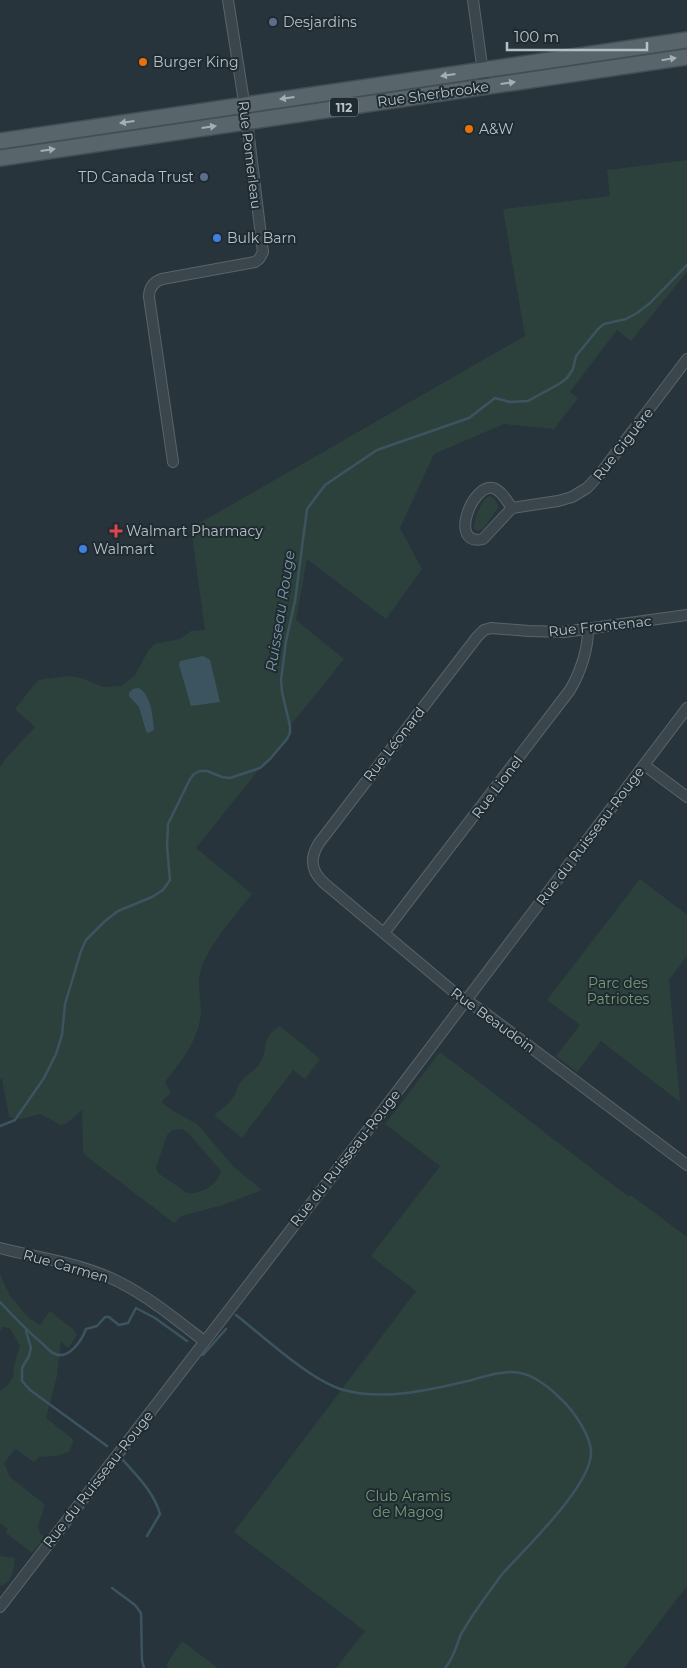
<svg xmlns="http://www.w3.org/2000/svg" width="687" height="1668" viewBox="0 0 687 1668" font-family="Montserrat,sans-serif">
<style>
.green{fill:#2d413c;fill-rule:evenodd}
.water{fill:#3c5460}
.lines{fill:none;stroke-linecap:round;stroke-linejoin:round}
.stream{stroke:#3c5460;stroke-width:2.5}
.minor-casing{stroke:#586469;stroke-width:12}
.primary-casing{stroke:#434f54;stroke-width:18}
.minor{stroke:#3a464b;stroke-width:10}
.primary{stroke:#58656b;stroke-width:15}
.oneway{fill:#a3afb5}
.service-dot{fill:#5c6f8a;stroke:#1f2b30;stroke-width:2}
.food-dot{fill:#e8710a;stroke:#1f2b30;stroke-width:2}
.shop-dot{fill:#3f7fe0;stroke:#1f2b30;stroke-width:2}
.health-dot{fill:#e0444e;stroke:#1f2b30;stroke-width:2}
.labels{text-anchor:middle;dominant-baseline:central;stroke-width:4;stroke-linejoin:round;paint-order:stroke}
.shield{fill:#1f2b30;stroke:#89949a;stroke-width:1}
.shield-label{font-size:12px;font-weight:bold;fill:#b6c1c7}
.poi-label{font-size:14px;fill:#b6c1c7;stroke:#1f2b30;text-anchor:start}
.street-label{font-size:14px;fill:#b6c1c7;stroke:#1f2b30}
.park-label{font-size:14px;fill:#789a77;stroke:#1f2b30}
.water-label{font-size:15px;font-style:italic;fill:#7a98a6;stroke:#1f2b30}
</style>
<rect width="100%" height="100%" fill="#27343b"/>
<g class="green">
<polygon points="134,127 135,130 0,152 0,147"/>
<path d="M687,160V272L631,341L617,330L570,392L578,398L554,429L504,424L434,454L400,528L422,569L386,619L307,559L296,620L344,659L290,726V733L287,739L270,759L260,768L196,848L252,894C235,916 206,947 200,973C197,985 201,999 201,1012C199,1040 182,1060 165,1082L171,1093L161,1102L175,1112L197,1124L235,1168L262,1190L223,1205L181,1216L174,1223L86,1156L83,1151L82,1110L67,1123L61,1125L40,1114L21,1119L9,1117L2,1079H0V767L7,757L35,727L15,709L38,680L68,676L81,678L103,687L121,686L135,675L149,649L155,644L180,639L191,631L205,630L191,528L525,336L503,209L610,196L607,170ZM182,1129L188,1133L221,1171C217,1186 202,1194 187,1193L158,1173L156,1168L167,1135L173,1130Z"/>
<path d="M489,496C494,497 498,503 498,508L483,529L478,531L474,529C473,521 481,500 489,496Z"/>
<polygon points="640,879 687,915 687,956 669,980 680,1102 601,1041 577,1072 556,1056 580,1025 547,1000"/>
<path d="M280,1026L320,1059L305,1079L293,1070L242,1138L214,1115C221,1110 229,1104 234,1096C237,1090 238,1084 243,1079C248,1073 257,1069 260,1063C270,1045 259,1040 280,1026Z"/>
<polygon points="440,1052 629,1197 631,1195 687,1237 687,1586 624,1668 336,1668 365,1631 234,1532 416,1291 371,1256 440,1166 385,1124"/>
<path d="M0,1274L10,1296L29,1318L40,1325L50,1311L74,1330L77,1335L68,1348L61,1341L57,1376L46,1418L74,1440L69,1452L56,1456L39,1457L34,1462L15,1449L4,1463L10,1477L44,1504C45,1517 31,1526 44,1537L32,1553L5,1532L8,1529L0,1523V1391L7,1386L14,1376L13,1369L20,1346L10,1328L3,1327L0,1330Z"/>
<path d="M0,1556L15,1558C13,1570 14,1582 0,1586Z"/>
<polygon points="182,1641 218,1668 168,1668 166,1665"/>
</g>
<g class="water">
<polygon points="203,656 210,660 220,702 191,706 179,665 180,661"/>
<path d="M139,688C151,695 153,717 154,730L148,733L146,731L139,707L129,696V693L133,689Z"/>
</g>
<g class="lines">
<g class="stream">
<polyline points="0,1126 15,1120 44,1078 56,1054 62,1035 65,1004 81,951 86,940 105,921 118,911 152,897 163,890 170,880 167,846 168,824 190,779 194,774 200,771 207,771 222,777 230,778 260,768 270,759 287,739 290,733 290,726 282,692 281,680 286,641 295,601 307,509 325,485 377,450 469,418 495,398 510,402 528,401 559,384 567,378 573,369 576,356 598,329 604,324 626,319 637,313 650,303 687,265"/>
<path d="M0,1302C14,1317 27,1331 43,1344C46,1347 50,1352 55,1354C69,1360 82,1340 86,1329L97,1326L105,1317H109L119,1325L128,1323L136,1308L155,1318L187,1341"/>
<path d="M236,1315C263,1336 312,1382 344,1390C384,1401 429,1390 468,1381C482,1377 497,1372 512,1372C531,1372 549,1387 561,1399C573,1410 592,1437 591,1454C590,1486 526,1548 504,1572C497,1580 491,1590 484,1599C476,1610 468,1622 461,1634C456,1646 454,1658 445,1668"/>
<polyline points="26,1331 31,1348 29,1356 22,1368 22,1381 30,1390 107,1446"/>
<polyline points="203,1355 226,1329"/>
<path d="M122,1459C137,1476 154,1492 160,1514L147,1536"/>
<polyline points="112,1588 135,1605 141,1613 142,1661 144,1668"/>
</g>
<g class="minor-casing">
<g id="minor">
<polyline points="473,0 485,87"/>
<path d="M173,462L149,297C149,288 153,282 162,279L255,262L259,259L263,252L247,121L228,0"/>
<path d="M512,508C507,501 501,490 493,488C472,483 448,547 483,539L512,508L558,501L572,497L587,488L600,474L687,359"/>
<path d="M687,615L564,632L529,631L491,628L484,630L477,637L319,843C309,859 311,871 324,883L454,992L485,1013L687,1165"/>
<polyline points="644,765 687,797"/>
<path d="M384,933L570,690C580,673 588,650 588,630"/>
<path d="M0,1248C39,1258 82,1263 119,1282C149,1297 177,1320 204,1341"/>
<polyline points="0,1607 384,1109 687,708"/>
</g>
</g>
<g class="primary-casing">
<g id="primary">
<polyline points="0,141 687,40"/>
<polyline points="0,158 687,57"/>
</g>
</g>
<use href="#minor" class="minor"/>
<use href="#primary" class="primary"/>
</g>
<defs><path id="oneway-solid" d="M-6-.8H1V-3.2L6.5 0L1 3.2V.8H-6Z" transform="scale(1.25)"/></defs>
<g class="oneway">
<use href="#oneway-solid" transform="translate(669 59) rotate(-9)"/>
<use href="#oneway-solid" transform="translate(448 75) rotate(172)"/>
<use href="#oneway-solid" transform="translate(508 83) rotate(-8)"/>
<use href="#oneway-solid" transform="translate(287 98) rotate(172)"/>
<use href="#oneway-solid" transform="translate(127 122) rotate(172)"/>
<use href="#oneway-solid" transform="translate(209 127) rotate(-8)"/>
<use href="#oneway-solid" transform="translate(48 150) rotate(-8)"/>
</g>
<g class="service-dot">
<circle cx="273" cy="22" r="5"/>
<circle cx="204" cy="177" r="5"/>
</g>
<g class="food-dot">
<circle cx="143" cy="62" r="5"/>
<circle cx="469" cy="129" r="5"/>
</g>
<g class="shop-dot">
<circle cx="217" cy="238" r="5"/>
<circle cx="83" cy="549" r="5"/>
</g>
<path class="health-dot" d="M113.5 523.5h5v5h5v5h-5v5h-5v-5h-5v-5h5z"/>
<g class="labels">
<rect class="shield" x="330" y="97.5" width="28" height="19" rx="4"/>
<g class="shield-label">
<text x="344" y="107">112</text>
</g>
<g class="poi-label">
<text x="283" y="22">Desjardins</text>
<text x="153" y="62">Burger King</text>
<text x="479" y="129">A&amp;W</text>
<text x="194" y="177" text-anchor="end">TD Canada Trust</text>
<text x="227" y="238">Bulk Barn</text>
<text x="126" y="531">Walmart Pharmacy</text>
<text x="93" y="549">Walmart</text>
</g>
<g class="street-label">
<text transform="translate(433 94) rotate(-8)">Rue Sherbrooke</text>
<text transform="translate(250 155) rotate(83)">Rue Pomerleau</text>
<text transform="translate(623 444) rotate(-52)">Rue Giguère</text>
<text transform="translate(600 626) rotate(-6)">Rue Frontenac</text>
<text transform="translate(394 744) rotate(-52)">Rue Léonard</text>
<text transform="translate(497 787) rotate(-53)">Rue Lionel</text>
<text transform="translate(590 836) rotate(-53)">Rue du Ruisseau-Rouge</text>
<text transform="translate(493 1020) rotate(36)">Rue Beaudoin</text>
<text transform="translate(345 1158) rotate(-52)">Rue du Ruisseau-Rouge</text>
<text transform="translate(66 1266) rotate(16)">Rue Carmen</text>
<text transform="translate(98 1479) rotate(-52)">Rue du Ruisseau-Rouge</text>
</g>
<g class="park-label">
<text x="618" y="983">Parc des<tspan x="618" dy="16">Patriotes</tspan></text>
<text x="408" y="1496">Club Aramis<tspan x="408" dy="16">de Magog</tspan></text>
</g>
<g class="water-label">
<text transform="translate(280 611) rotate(-81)">Ruisseau Rouge</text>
</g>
</g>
<path d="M507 42v8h140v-8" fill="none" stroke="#b6c1c7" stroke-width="2.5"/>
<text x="514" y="42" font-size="15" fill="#b6c1c7" stroke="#1f2b30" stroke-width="4" paint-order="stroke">100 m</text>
</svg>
